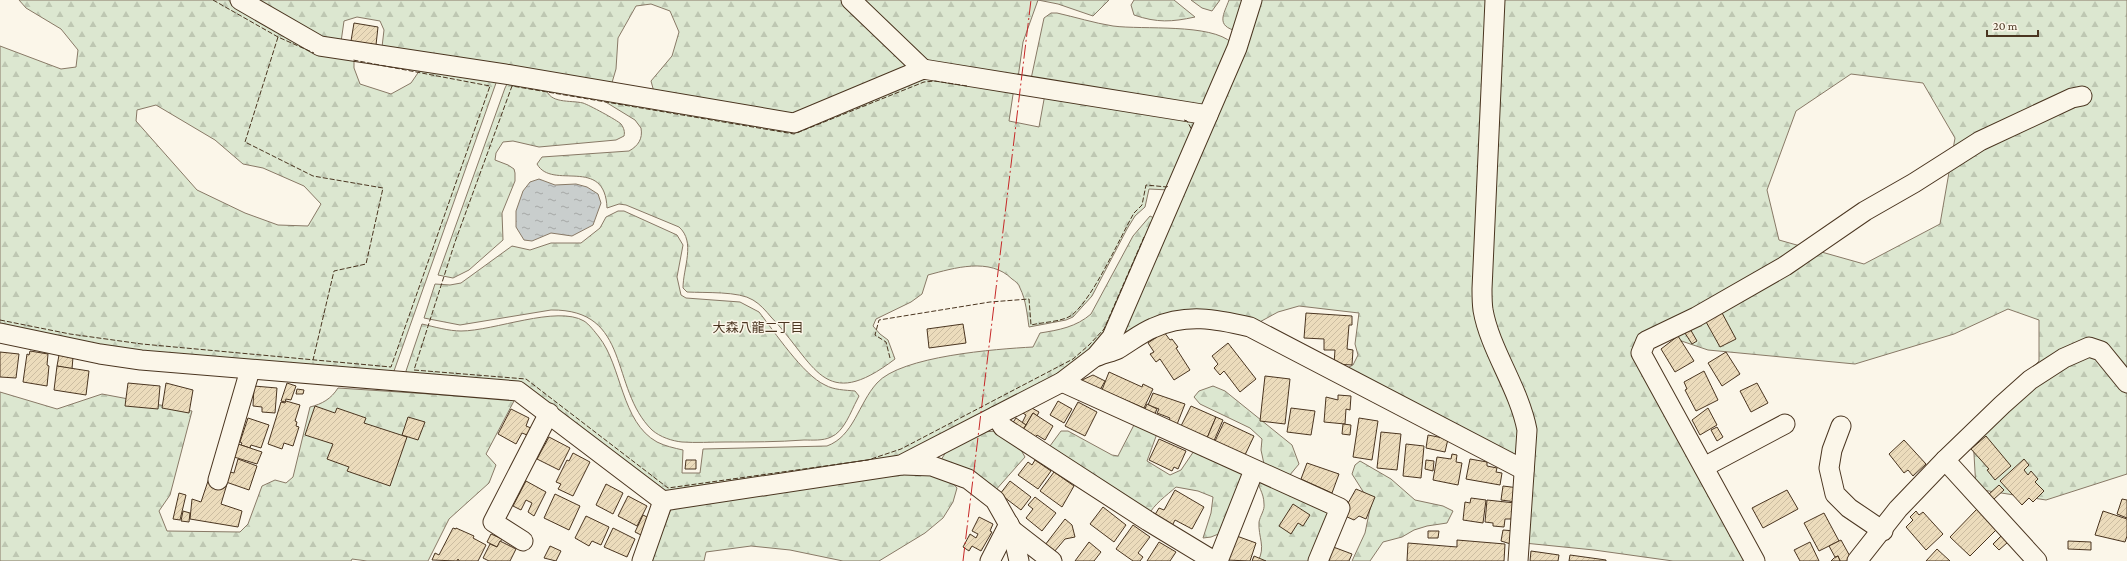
<svg xmlns="http://www.w3.org/2000/svg" width="2127" height="561" viewBox="0 0 2127 561" font-family="'Crimson Pro','Noto Sans JP',serif">
<style>
.forest{fill:url(#forest-firs);stroke:#887966;fill-rule:evenodd}
.water{fill:url(#water-ripples);stroke:#887966}
.building{fill:url(#building-hatch);stroke:#4a3520}
.lines{fill:none;stroke-linecap:round;stroke-linejoin:round}
.minor-casing{stroke:#4a3520;stroke-width:21}
.minor{stroke:#fbf6e9;stroke-width:19}
.fence{stroke:#4a3520;stroke-width:1;stroke-dasharray:5 2;stroke-linecap:butt}
.power{stroke:#c62828;stroke-width:1;stroke-dasharray:14 3 2 3;stroke-linecap:butt}
.labels{text-anchor:middle;dominant-baseline:central;stroke-width:3;stroke-linejoin:round;paint-order:stroke}
.neighbourhood-label{font-size:13px;fill:#4a3520;stroke:#fbf6e9}
</style>
<defs>
<pattern id="forest-firs" width="22" height="20" patternUnits="userSpaceOnUse"><rect width="22" height="20" fill="#dce7d0"/><path d="M5 1l3.5 6h-7zM16 11l3.5 6h-7z" fill="#bec7b2"/></pattern>
<pattern id="water-ripples" width="26" height="14" patternUnits="userSpaceOnUse"><rect width="26" height="14" fill="#c9cecd"/><path d="M2 4q2-2 4 0t4 0M15 11q2-2 4 0t4 0" fill="none" stroke="#a5a8a6"/></pattern>
<pattern id="building-hatch" width="6" height="6" patternUnits="userSpaceOnUse"><rect width="6" height="6" fill="#ecdcbc"/><path d="M-1 1l2-2M0 6l6-6M5 7l2-2" fill="none" stroke="#ccbda1"/></pattern>
</defs>
<rect width="100%" height="100%" fill="#fbf6e9"/>
<g class="forest">
<path d="M19,0H228L317,50L354,56V68L360,84L391,94L411,83L422,67L493,78L496,83L394,371L389,373L141,352L68,340L0,325V46L61,69L76,67L78,50L61,29L26,8ZM156,105L215,140L243,164L263,168L304,186L321,204L308,226L278,225L245,213L197,190L136,121L137,110Z"/>
<polygon points="254,0 845,0 908,63 904,71 789,115 654,92 651,81 672,56 679,32 670,11 651,4 636,6 618,38 616,69 611,86 382,47 384,30 380,21 357,17 344,21 341,42 323,38"/>
<polygon points="858,0 1038,0 1023,42 1018,78 932,66"/>
<polygon points="1038,0 1109,0 1093,16 1058,4"/>
<path d="M1134,0H1174L1195,17C1172,22 1157,23 1134,15L1131,5Z"/>
<polygon points="1191,0 1220,0 1212,11 1202,8"/>
<path d="M1229,0H1247L1237,31C1215,26 1224,14 1229,0Z"/>
<polygon points="1257,0 1491,0 1477,292 1519,416 1521,459 1345,369 1353,365 1358,355 1355,344 1359,313 1299,306 1278,312 1256,324 1201,315 1114,346"/>
<path d="M1499,0H2127V474L2046,500L1976,489L1973,437L2000,401L2039,361V320L2008,309L1954,334L1855,364L1708,350L1652,331L1638,340L1746,561H1673L1594,550L1524,543L1528,469L1490,310ZM1851,74L1923,83L1955,138L1940,224L1864,264L1779,240L1767,190L1796,111Z"/>
<path d="M1051,13H1057C1075,17 1094,23 1113,26C1143,30 1211,23 1232,43L1201,108L1031,79L1044,18Z"/>
<path d="M923,77L1014,88L1009,121L1039,127L1045,94L1190,118L1197,128L1169,190L1149,189L1145,207L1135,216L1127,229L1092,296L1073,317L1066,320L1029,327C1027,314 1026,300 1020,288C1019,284 1015,281 1012,279C990,257 954,268 928,275L922,294L911,302L876,319L873,326L880,334L888,340L895,359C823,414 816,364 771,317C766,311 760,304 753,300C739,291 705,293 687,292L683,288C683,268 696,242 679,227L626,205L619,204L607,208C605,155 552,191 537,164L542,157L629,151C638,146 643,139 641,128L635,120L604,101L606,97L795,128Z"/>
<path d="M509,80L546,88C549,104 570,100 583,103C589,105 617,120 621,124C624,128 625,132 624,136L616,140L539,147L513,141L503,142L496,153L495,160L508,165L514,169L515,173V181L502,213L503,240L469,270L453,278L438,275L505,88Z"/>
<path d="M618,211H624L677,235L683,245L677,277L681,295L686,298L740,302L759,312C774,331 803,375 825,385C834,390 845,390 855,391L859,396L857,400C851,411 844,432 831,437C823,441 812,440 804,440C778,442 751,442 725,442C711,442 696,443 682,442C672,441 660,437 652,430C609,388 632,309 551,310L460,325L424,318L435,284L450,285L461,283L512,246L530,250L551,243H581L600,228L606,217Z"/>
<path d="M1150,216L1156,219L1108,330L1094,348L1069,368L902,455L868,465L666,494L525,387L408,375L406,371L422,324C435,327 449,331 461,331C494,331 557,305 584,321C589,324 595,332 599,337C622,366 621,422 657,442C665,446 674,448 683,450L682,473H700L703,449L827,446C854,436 858,404 877,383C901,356 996,349 1033,347L1040,333C1059,330 1076,327 1091,314L1133,236Z"/>
<polygon points="1213,386 1225,391 1292,445 1299,464 1289,476 1264,464 1261,450 1262,439 1250,428 1200,404 1194,397 1199,391"/>
<path d="M338,388L507,399L514,401L486,454L496,465L489,483L449,519L428,561H367L352,559L351,561H0V392L57,409L102,394L192,411L170,495L159,511L167,531L240,532L248,524L262,486L275,480L286,483L293,477L310,407C322,404 331,399 338,388Z"/>
<path d="M1136,421L1158,431L1147,461L1170,475L1181,470L1196,448L1247,473L1221,533L1211,537L1203,538L1211,513L1213,497L1198,491L1176,487C1166,496 1154,504 1148,516L1047,450L1061,431H1068L1112,455L1118,456Z"/>
<polygon points="999,431 1017,443 1025,457 994,492 941,460 949,447 980,432"/>
<polygon points="1360,461 1391,479 1415,500 1443,506 1453,511 1447,523 1427,526 1414,530 1402,537 1383,542 1370,561 1352,561 1365,533 1371,504 1352,474 1355,465"/>
<polygon points="907,470 949,479 957,488 953,502 943,518 925,533 879,561 843,561 790,550 751,546 706,552 704,561 651,561 671,509"/>
<path d="M1257,475L1334,510L1312,561H1258C1266,547 1258,537 1259,522C1260,516 1265,510 1264,504C1264,492 1257,487 1257,475Z"/>
</g>
<polygon class="water" points="539,179 555,185 576,184 587,187 598,194 601,203 593,225 572,236 551,233 532,241 524,240 516,227 516,211 523,191 530,182"/>
<g class="building">
<polygon points="354,23 378,27 376,45 351,41"/>
<polygon points="1721,311 1736,339 1720,347 1705,320"/>
<polygon points="1306,313 1352,316 1352,325 1349,325 1347,349 1353,350 1352,365 1334,364 1335,350 1324,350 1324,339 1304,338"/>
<polygon points="963,324 966,343 929,348 927,329"/>
<polygon points="1689,327 1697,341 1692,344 1683,330"/>
<polygon points="1164,332 1170,340 1172,339 1178,347 1176,348 1190,370 1174,380 1160,359 1156,362 1150,354 1154,352 1148,343"/>
<polygon points="1678,336 1694,361 1675,372 1661,349"/>
<polygon points="1228,343 1256,379 1240,392 1224,371 1220,375 1214,368 1218,364 1212,356"/>
<polygon points="30,351 48,354 47,365 49,366 47,386 23,382 27,354 29,355"/>
<polygon points="0,352 19,354 16,378 0,377"/>
<polygon points="1726,352 1740,374 1722,386 1708,363"/>
<polygon points="59,355 73,357 72,369 57,366"/>
<polygon points="57,366 89,371 86,395 54,390"/>
<polygon points="1704,371 1718,400 1696,411 1685,390 1687,389 1684,382"/>
<polygon points="1109,372 1142,387 1143,384 1153,389 1144,408 1102,390"/>
<polygon points="1093,375 1105,381 1099,392 1080,383 1082,380"/>
<polygon points="1265,376 1290,379 1285,424 1260,421"/>
<polygon points="128,383 160,386 158,409 125,406"/>
<polygon points="166,383 193,390 189,413 162,408"/>
<polygon points="287,383 296,386 291,400 286,399 285,402 281,401"/>
<polygon points="1757,383 1768,403 1751,412 1740,391"/>
<polygon points="254,386 277,388 275,413 262,412 262,407 253,406"/>
<polygon points="297,389 304,390 303,394 296,394"/>
<polygon points="1153,393 1185,404 1176,427 1167,424 1170,418 1157,413 1159,409 1148,405"/>
<polygon points="1338,395 1351,396 1350,410 1346,409 1345,424 1324,422 1326,397 1338,400"/>
<polygon points="286,401 300,405 295,421 297,422 296,426 299,427 293,446 284,443 282,449 268,444 281,402 285,403"/>
<polygon points="1058,401 1072,409 1064,423 1050,415"/>
<polygon points="1078,402 1097,412 1085,436 1065,426"/>
<polygon points="1147,404 1157,409 1153,418 1143,413"/>
<polygon points="315,406 335,413 337,408 366,418 364,423 407,437 390,486 347,471 349,467 327,459 333,444 305,435"/>
<polygon points="1191,406 1216,417 1207,438 1181,426"/>
<polygon points="1030,407 1039,412 1037,416 1033,413 1026,425 1022,423 1026,415 1021,412"/>
<polygon points="1291,408 1315,411 1311,435 1287,432"/>
<polygon points="1708,408 1717,425 1700,435 1692,420"/>
<polygon points="511,409 529,418 526,426 531,428 527,435 522,433 516,444 498,434"/>
<polygon points="1033,413 1053,426 1045,440 1037,435 1034,439 1022,432"/>
<polygon points="408,417 425,422 418,440 402,435"/>
<polygon points="1216,417 1223,420 1213,443 1207,438"/>
<polygon points="248,418 269,425 261,448 251,445 250,448 241,445 242,443 240,442"/>
<polygon points="1016,418 1026,425 1019,434 1010,427"/>
<polygon points="1359,418 1378,421 1372,460 1353,457"/>
<polygon points="1224,422 1254,436 1245,455 1215,441"/>
<polygon points="1343,424 1351,425 1350,435 1342,434"/>
<polygon points="1717,427 1723,437 1717,441 1711,430"/>
<polygon points="1381,432 1401,434 1397,470 1377,468"/>
<polygon points="1428,435 1448,439 1445,452 1426,448"/>
<polygon points="1986,436 2011,466 1995,480 1987,470 1989,469 1971,449"/>
<polygon points="549,437 570,448 559,470 537,459"/>
<polygon points="1159,439 1186,451 1178,469 1174,467 1172,471 1149,460"/>
<polygon points="1904,440 1926,464 1913,476 1908,470 1904,473 1889,454"/>
<polygon points="238,444 262,452 257,464 234,457"/>
<polygon points="1406,444 1424,446 1421,478 1403,476"/>
<polygon points="573,453 590,462 573,496 558,489 561,484 556,482 567,460 569,461"/>
<polygon points="1452,454 1457,455 1456,462 1462,463 1458,485 1433,480 1437,457 1451,459"/>
<polygon points="238,459 257,466 249,490 226,482 230,472 234,473"/>
<polygon points="1470,459 1487,462 1487,466 1497,468 1496,472 1502,473 1500,485 1466,479"/>
<polygon points="2024,459 2029,465 2024,470 2028,475 2031,471 2038,479 2035,482 2044,491 2033,502 2029,498 2022,505 2000,481"/>
<polygon points="686,460 696,460 696,469 685,469"/>
<polygon points="1035,460 1051,471 1038,489 1018,475 1028,462 1032,465"/>
<polygon points="1426,460 1434,461 1433,471 1425,469"/>
<polygon points="1307,463 1339,474 1332,493 1301,479"/>
<polygon points="1054,472 1074,486 1062,507 1040,491"/>
<polygon points="209,478 227,484 221,504 242,511 238,527 190,519 192,499 201,502"/>
<polygon points="526,481 546,492 534,516 528,512 532,503 526,500 521,510 513,506"/>
<polygon points="1010,481 1031,497 1021,510 1000,494"/>
<polygon points="606,484 623,493 613,514 596,505"/>
<polygon points="1999,485 2004,490 1994,499 1989,494"/>
<polygon points="1503,486 1519,488 1516,502 1501,500"/>
<polygon points="1356,489 1375,497 1366,519 1359,516 1354,520 1345,516 1349,506 1347,505"/>
<polygon points="1175,490 1204,507 1192,529 1175,520 1171,528 1153,518 1159,508 1164,510"/>
<polygon points="1787,490 1798,509 1763,528 1752,508"/>
<polygon points="179,493 186,495 180,520 173,519"/>
<polygon points="555,494 580,506 569,530 544,518"/>
<polygon points="628,496 647,506 637,526 618,516"/>
<polygon points="1035,497 1056,513 1042,531 1026,518 1033,509 1028,505"/>
<polygon points="1471,498 1486,500 1483,523 1463,520 1465,502 1470,503"/>
<polygon points="2122,499 2127,500 2127,518 2117,514"/>
<polygon points="1487,500 1515,503 1513,519 1505,519 1504,527 1493,526 1493,523 1485,522"/>
<polygon points="1293,504 1310,515 1303,526 1298,523 1291,534 1279,526"/>
<polygon points="1103,507 1126,525 1114,542 1090,524"/>
<polygon points="1977,509 1996,530 1970,556 1950,537"/>
<polygon points="183,511 190,513 189,522 181,521"/>
<polygon points="1916,511 1919,515 1923,512 1943,534 1926,550 1906,527 1913,520 1910,517"/>
<polygon points="2103,511 2127,519 2127,536 2125,542 2095,535"/>
<polygon points="1824,513 1839,541 1819,551 1804,523"/>
<polygon points="643,515 649,518 641,535 635,532"/>
<polygon points="586,516 609,527 601,545 592,541 589,546 575,538"/>
<polygon points="979,517 993,524 990,531 992,532 981,551 972,546 969,551 963,547 970,534 976,538 978,534 972,531"/>
<polygon points="1065,519 1072,525 1075,537 1065,539 1054,552 1045,545"/>
<polygon points="1133,525 1150,537 1138,553 1143,557 1140,561 1133,561 1116,549"/>
<polygon points="453,528 456,529 456,528 474,536 473,538 486,545 478,561 459,561 458,559 457,561 432,560 435,553 439,555"/>
<polygon points="613,528 635,539 627,557 604,547"/>
<polygon points="1503,530 1515,531 1514,545 1501,541"/>
<polygon points="1428,531 1439,531 1438,538 1428,538"/>
<polygon points="491,534 502,539 497,547 487,542"/>
<polygon points="1234,535 1256,543 1250,561 1226,560"/>
<polygon points="2001,536 2008,542 1999,550 1993,544"/>
<polygon points="1457,540 1505,544 1504,561 1407,561 1408,543 1457,547"/>
<polygon points="1841,540 1852,560 1851,561 1840,561 1838,556 1835,557 1829,546"/>
<polygon points="500,541 516,549 510,561 489,561 483,558 490,544 497,547"/>
<polygon points="2068,541 2091,542 2091,550 2068,549"/>
<polygon points="1089,542 1101,552 1094,561 1075,561"/>
<polygon points="1159,542 1176,552 1170,561 1147,561"/>
<polygon points="1810,542 1819,561 1800,561 1794,550"/>
<polygon points="1328,545 1352,554 1349,561 1322,561"/>
<polygon points="550,546 561,551 556,561 544,558"/>
<polygon points="1937,549 1950,561 1926,561"/>
<polygon points="1531,551 1559,555 1558,561 1530,561"/>
<polygon points="1570,555 1606,560 1606,561 1569,561"/>
<polygon points="1254,556 1266,561 1252,561"/>
<polygon points="1838,556 1840,561 1831,561 1834,558"/>
</g>
<g class="lines">
<g class="minor-casing">
<g id="minor">
<polyline points="240,0 320,46 505,74 794,123 923,69 1208,115"/>
<polyline points="851,0 923,69"/>
<path d="M1495,0L1482,289C1482,296 1482,303 1483,310C1490,350 1519,388 1527,430L1518,561"/>
<polyline points="0,333 100,354 141,360 518,391 663,501 901,465 1062,382 1096,356 1112,337 1237,48 1252,0"/>
<path d="M1098,356C1105,353 1112,352 1118,349C1130,342 1141,333 1153,328C1186,313 1216,319 1250,327L1524,470"/>
<polyline points="1062,382 1340,508 1318,561"/>
<polyline points="996,416 1003,427 1148,521 1214,561"/>
<polyline points="1841,426 1832,450 1829,468 1835,494 1849,508 1883,531"/>
<polyline points="1945,460 2037,561"/>
<polyline points="903,465 932,466 968,479 995,500 1012,530 1019,561"/>
<polyline points="1704,467 1785,424"/>
<polyline points="218,480 250,370"/>
<polyline points="1012,530 1052,561"/>
<polyline points="523,541 493,522 549,413"/>
<polyline points="642,561 663,501"/>
<polyline points="990,561 1009,524"/>
<polyline points="1218,561 1254,470"/>
<polyline points="1755,561 1641,353 1646,341 1696,317 1785,266 1865,211 1914,183 1980,141 2072,98 2082,96"/>
<polyline points="1857,561 1898,509 1945,460 2002,405 2030,380 2064,358 2089,347 2101,351 2127,383"/>
</g>
</g>
<use href="#minor" class="minor"/>
<g class="fence">
<polyline points="213,0 278,37 314,53"/>
<polyline points="278,37 245,142 313,176 383,188 366,264 334,271 313,360"/>
<polyline points="967,86 935,81 924,82 794,134 512,86 455,242 414,370 526,379 668,488 868,460 901,449 1073,359 1089,345 1104,329 1144,237"/>
<polyline points="1184,120 1187,121 1192,130"/>
<polyline points="0,320 70,334 142,344 391,367 490,86 353,60"/>
<path d="M890,358L886,342L875,335L879,320L990,302L1029,299L1031,325C1043,322 1062,322 1072,315C1094,297 1119,239 1134,213L1142,205L1146,185L1167,187L1168,185"/>
</g>
<polyline class="power" points="963,561 1031,0"/>
</g>
<g class="labels">
<g class="neighbourhood-label">
<text x="758" y="327">大森八龍二丁目</text>
</g>
</g>
<path d="M1987 30v6h51v-6" fill="none" stroke="#4a3520" stroke-width="2"/>
<text x="1993" y="30" font-size="12" fill="#4a3520" stroke="#fbf6e9" stroke-width="3" paint-order="stroke">20 m</text>
</svg>
